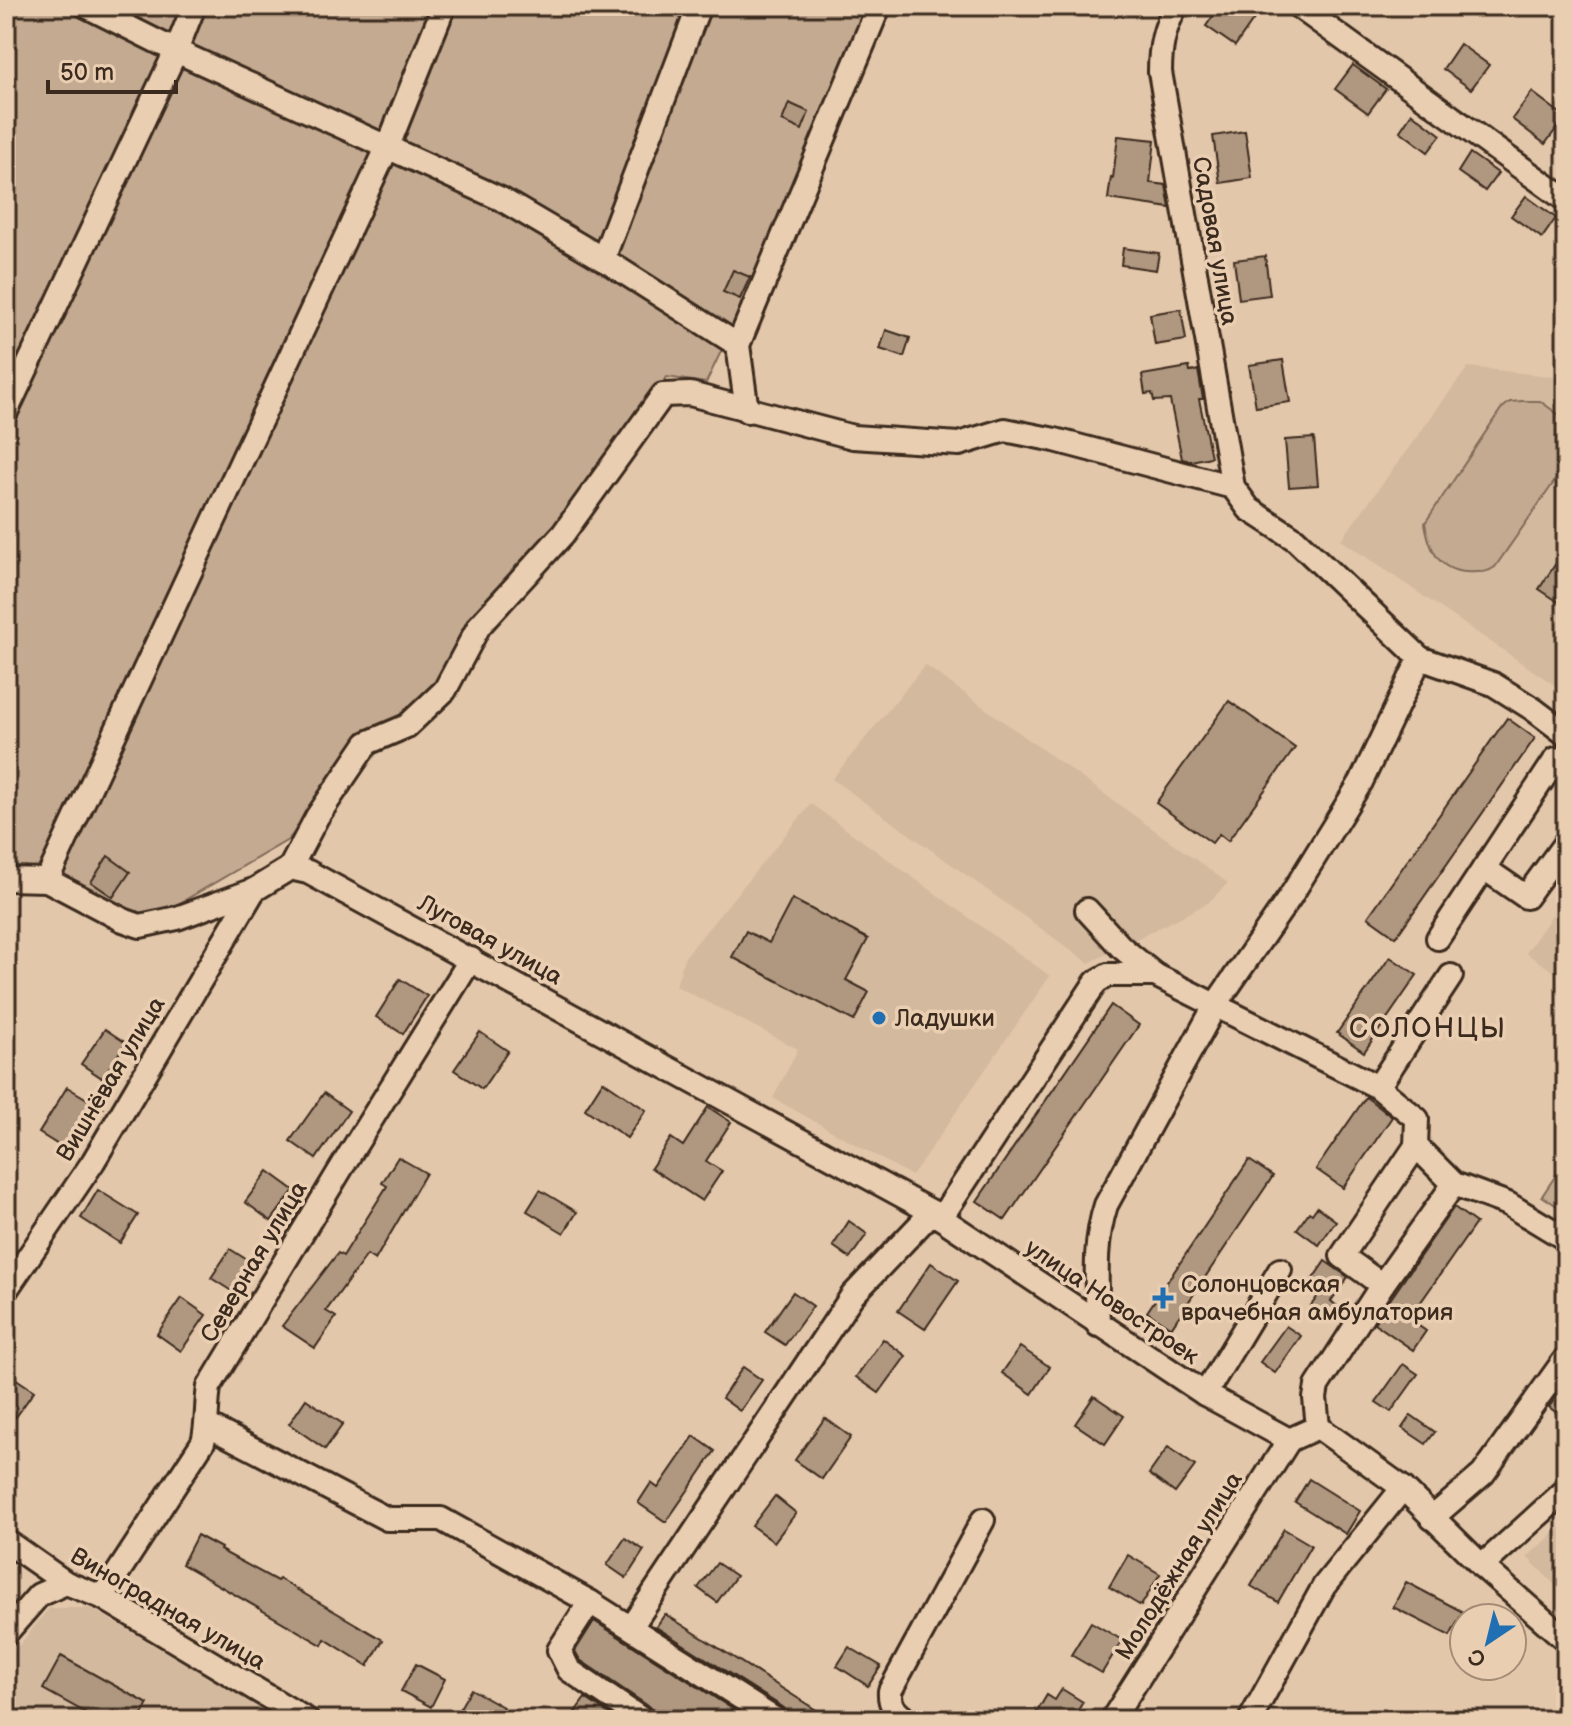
<svg xmlns="http://www.w3.org/2000/svg" width="1572" height="1726" viewBox="0 0 1572 1726" font-family="'Balsamiq Sans',sans-serif">
<style>
.built{fill:#d3b99e}
.green{fill:#c4aa91;stroke:#806a58;stroke-width:2}
.building{fill:#af9780;stroke:#3b2a1e;stroke-width:2}
.lines{fill:none;stroke-linecap:round;stroke-linejoin:round}
.minor-casing{stroke:#3b2a1e;stroke-width:28}
.minor{stroke:#eaceb1;stroke-width:22}
.poi-dot{fill:#1f6fb2;stroke:#eaceb1;stroke-width:3}
.labels{text-anchor:middle;dominant-baseline:central;stroke-width:7;stroke-linejoin:round;paint-order:stroke}
.street-label{font-size:24px;fill:#3b2a1e;stroke:#eaceb1}
.poi-label{font-size:24px;fill:#3b2a1e;stroke:#eaceb1;text-anchor:start}
.quarter-label{font-size:28px;letter-spacing:2px;fill:#3b2a1e;stroke:#eaceb1}
</style>
<rect width="100%" height="100%" fill="#e3c7ab"/>
<filter id="ink" filterUnits="userSpaceOnUse"><feTurbulence type="fractalNoise" baseFrequency=".0125" numOctaves="2"/><feDisplacementMap in="SourceGraphic" scale="16" xChannelSelector="R" yChannelSelector="G"/><feConvolveMatrix kernelMatrix="1 2 1 2 8 2 1 2 1" color-interpolation-filters="sRGB"/></filter>
<g filter="url(#ink)">
<g class="built">
<polygon points="1468,367 1566,378 1566,693 1341,540"/>
<polygon points="925,665 1228,883 1208,903 1089,963 832,779"/>
<polygon points="811,804 1050,976 912,1176 773,1098 798,1049 676,986 684,958"/>
<polygon points="1566,895 1566,980 1526,953"/>
<polygon points="1566,1523 1566,1596 1527,1557"/>
<polygon points="49,1608 91,1608 280,1720 6,1720 6,1662"/>
</g>
<g class="green">
<path d="M6,6H870L746,299L706,383L667,377L519,572L435,691L407,714L367,731L311,813L288,840L178,904L137,917C97,895 53,863 6,866Z"/>
<path d="M1523,401H1540L1566,420V465L1495,567C1488,572 1484,572 1476,572C1441,575 1430,553 1425,523L1501,409L1510,402Z"/>
<polygon points="1566,1160 1566,1212 1542,1196"/>
</g>
<g class="building">
<polygon points="1220,6 1263,6 1235,46 1206,26"/>
<polygon points="1460,44 1489,65 1471,89 1443,69"/>
<polygon points="1353,65 1386,89 1368,113 1335,89"/>
<polygon points="1532,92 1565,117 1545,144 1512,119"/>
<polygon points="789,103 809,112 802,130 782,121"/>
<polygon points="1412,113 1441,135 1428,152 1400,131"/>
<polygon points="1245,131 1252,178 1220,183 1213,136"/>
<polygon points="1118,136 1155,140 1150,183 1166,185 1170,208 1108,199 1111,177 1113,178"/>
<polygon points="1470,153 1498,173 1485,191 1458,172"/>
<polygon points="1526,196 1556,218 1542,238 1511,216"/>
<polygon points="1123,248 1159,253 1156,270 1121,265"/>
<polygon points="1265,256 1270,295 1239,299 1234,260"/>
<polygon points="733,270 750,277 740,299 723,292"/>
<polygon points="1181,309 1186,340 1155,345 1150,314"/>
<polygon points="886,330 910,338 904,357 880,349"/>
<polygon points="1283,360 1290,402 1256,407 1249,365"/>
<polygon points="1189,367 1190,372 1198,370 1203,399 1199,399 1211,457 1191,461 1182,459 1170,400 1154,401 1152,393 1145,394 1142,375"/>
<polygon points="1314,438 1318,485 1289,487 1285,440"/>
<polygon points="1566,548 1566,607 1539,589"/>
<polygon points="1229,701 1295,748 1228,841 1219,834 1212,843 1156,803"/>
<polygon points="1507,718 1535,738 1396,937 1368,917"/>
<polygon points="108,856 130,872 113,897 91,882"/>
<polygon points="792,899 868,939 846,980 869,992 854,1021 732,957 746,931 769,943"/>
<polygon points="1390,957 1417,975 1364,1052 1337,1033"/>
<polygon points="400,979 427,996 403,1034 376,1017"/>
<polygon points="1111,1005 1139,1025 1005,1220 977,1201"/>
<polygon points="105,1029 126,1043 102,1078 81,1064"/>
<polygon points="480,1032 508,1051 482,1089 454,1070"/>
<polygon points="603,1081 646,1110 627,1138 585,1109"/>
<polygon points="67,1087 102,1108 90,1108 65,1149 39,1133"/>
<polygon points="324,1093 349,1111 316,1159 290,1141"/>
<polygon points="1366,1097 1392,1117 1343,1188 1316,1169"/>
<polygon points="708,1107 731,1122 706,1161 722,1171 702,1201 651,1168 671,1138 683,1146"/>
<polygon points="398,1157 426,1173 375,1260 367,1255 326,1311 336,1317 315,1348 282,1326 338,1253 343,1256 387,1186 382,1183"/>
<polygon points="1249,1160 1273,1176 1171,1328 1147,1312"/>
<polygon points="268,1171 294,1190 271,1221 245,1202"/>
<polygon points="98,1190 138,1215 120,1243 81,1218"/>
<polygon points="540,1190 577,1212 564,1233 527,1211"/>
<polygon points="1317,1207 1336,1221 1319,1245 1297,1229 1309,1212 1312,1214"/>
<polygon points="1454,1207 1476,1223 1409,1319 1426,1331 1413,1350 1374,1323"/>
<polygon points="849,1221 867,1234 850,1258 833,1246"/>
<polygon points="230,1249 252,1263 233,1292 211,1278"/>
<polygon points="1325,1261 1348,1277 1331,1301 1338,1307 1329,1320 1310,1307 1323,1289 1312,1280"/>
<polygon points="931,1263 958,1281 925,1329 898,1311"/>
<polygon points="793,1292 813,1306 785,1345 765,1332"/>
<polygon points="182,1298 206,1315 181,1351 157,1334"/>
<polygon points="1286,1326 1301,1336 1275,1373 1260,1362"/>
<polygon points="883,1339 906,1356 879,1393 856,1377"/>
<polygon points="1020,1347 1050,1367 1032,1394 1002,1373"/>
<polygon points="1403,1364 1418,1374 1391,1412 1376,1402"/>
<polygon points="743,1367 762,1380 740,1411 722,1398"/>
<polygon points="6,1372 34,1391 16,1417 6,1410"/>
<polygon points="1566,1384 1566,1420 1549,1407"/>
<polygon points="1094,1396 1124,1416 1105,1444 1075,1424"/>
<polygon points="306,1399 343,1424 325,1449 289,1424"/>
<polygon points="1411,1415 1435,1432 1426,1444 1402,1428"/>
<polygon points="825,1418 851,1437 822,1479 795,1460"/>
<polygon points="694,1436 715,1451 666,1522 638,1503 651,1483 658,1488"/>
<polygon points="1168,1447 1195,1466 1175,1493 1149,1474"/>
<polygon points="1309,1479 1360,1511 1346,1534 1295,1502"/>
<polygon points="775,1496 796,1513 774,1542 752,1526"/>
<polygon points="1284,1529 1311,1545 1278,1602 1251,1586"/>
<polygon points="197,1535 221,1548 220,1550 277,1581 279,1579 383,1640 368,1666 325,1639 322,1645 182,1564"/>
<polygon points="625,1538 644,1550 626,1578 607,1565"/>
<polygon points="1128,1555 1160,1574 1141,1606 1109,1587"/>
<polygon points="717,1563 736,1576 717,1602 698,1588"/>
<polygon points="1406,1582 1463,1612 1450,1636 1393,1607"/>
<polygon points="665,1614 832,1720 790,1720 784,1708 656,1627"/>
<polygon points="594,1621 750,1720 657,1720 651,1708 580,1660 575,1651"/>
<polygon points="1091,1622 1122,1640 1102,1673 1071,1655"/>
<polygon points="849,1647 881,1666 868,1686 837,1666"/>
<polygon points="61,1656 148,1704 139,1720 99,1720 43,1689"/>
<polygon points="416,1664 445,1679 431,1707 401,1691"/>
<polygon points="471,1689 503,1707 495,1720 453,1720"/>
<polygon points="1062,1689 1083,1702 1072,1720 1032,1720 1047,1695 1055,1700"/>
<polygon points="585,1698 618,1720 588,1720 575,1712"/>
</g>
<g class="lines">
<g class="minor-casing">
<g id="minor">
<polyline points="86,6 176,51 501,199 603,259 738,345"/>
<path d="M1176,6C1164,28 1160,47 1160,72L1233,487L1249,509L1295,539L1420,658L1493,684L1533,709L1566,734"/>
<polyline points="1298,6 1566,200"/>
<polyline points="603,259 699,6"/>
<polyline points="747,411 738,345 879,6"/>
<polyline points="6,412 176,51 194,6"/>
<polyline points="290,868 317,817 367,743 407,726 445,690 479,626 563,534 663,395 690,394 853,437 959,444 1005,430 1055,440 1233,487"/>
<polyline points="1484,868 1526,897 1566,842"/>
<polyline points="6,879 47,880 123,920 140,926 177,918 254,890 290,868 308,872 932,1212 1205,1394 1289,1440 1318,1427 1403,1488 1482,1566 1566,1640"/>
<polyline points="47,880 388,146 444,6"/>
<polyline points="1087,910 1121,947 1155,975 1378,1087 1417,1119 1416,1146 1454,1184 1508,1204 1566,1239"/>
<polyline points="1438,938 1556,759"/>
<polyline points="1378,1087 1451,976"/>
<polyline points="941,1218 1096,982 1108,975 1155,975"/>
<polyline points="1382,1285 1342,1256 1416,1146"/>
<polyline points="6,1290 93,1162 254,890"/>
<path d="M1098,1325C1097,1284 1093,1245 1106,1205L1216,1004L1290,897L1361,782L1420,658"/>
<polyline points="1205,1394 1280,1270"/>
<polyline points="207,1425 387,1519 441,1519 590,1602 776,1720"/>
<polyline points="1318,1427 1315,1398 1317,1386 1382,1285 1454,1184"/>
<polyline points="1432,1518 1483,1474 1566,1358"/>
<polyline points="6,1541 66,1583 102,1597 307,1720"/>
<polyline points="1482,1566 1566,1490"/>
<path d="M102,1597L203,1442C208,1424 206,1406 209,1387L348,1157L471,959"/>
<polyline points="590,1602 559,1650 569,1670 643,1720"/>
<polyline points="631,1627 852,1296 932,1212"/>
<polyline points="6,1633 39,1595 66,1583"/>
<path d="M907,1720C895,1712 889,1705 890,1691L983,1520"/>
<polyline points="1112,1720 1289,1440"/>
<polyline points="1250,1720 1324,1586 1403,1488"/>
</g>
</g>
<use href="#minor" class="minor"/>
</g>
</g>
<g class="poi-dot">
<circle cx="879" cy="1018" r="8"/>
<path d="M1159 1286h8v8h8v8h-8v8h-8v-8h-8v-8h8z"/>
</g>
<g class="labels">
<g class="street-label">
<text transform="translate(1215 241) rotate(80)">Садовая улица</text>
<text transform="translate(490 940) rotate(29)">Луговая улица</text>
<text transform="translate(111 1079) rotate(-59)">Вишнёвая улица</text>
<text transform="translate(254 1262) rotate(-59)">Северная улица</text>
<text transform="translate(1112 1302) rotate(34)">улица Новостроек</text>
<text transform="translate(1179 1566) rotate(-58)">Молодёжная улица</text>
<text transform="translate(168 1609) rotate(30)">Виноградная улица</text>
</g>
<g class="poi-label">
<text x="895" y="1018">Ладушки</text>
<text x="1181" y="1284">Солонцовская<tspan x="1181" dy="28">врачебная амбулатория</tspan></text>
</g>
<g class="quarter-label">
<text x="1428" y="1028">СОЛОНЦЫ</text>
</g>
</g>
<rect width="1572" height="1726" fill="none" stroke="#eaceb1" stroke-width="32"/>
<rect x="16" y="16" width="1540" height="1694" fill="none" stroke="#3b2a1e" stroke-width="3" filter="url(#ink)"/>
<g transform="translate(1488 1642) rotate(215)"><circle r="38" fill="#eaceb1" stroke="#a48c76" stroke-width="2"/>
<path d="M0-6L14 30L0 20L-14 30Z" fill="#1f6fb2"/>
<text y="-12" font-size="22" font-weight="bold" text-anchor="middle" fill="#3b2a1e">С</text>
</g>
<path d="M48 80v12h128v-12" fill="none" stroke="#3b2a1e" stroke-width="4"/>
<text x="60" y="80" font-size="24" fill="#3b2a1e" stroke="#eaceb1" stroke-width="6" paint-order="stroke">50 m</text>
</svg>
